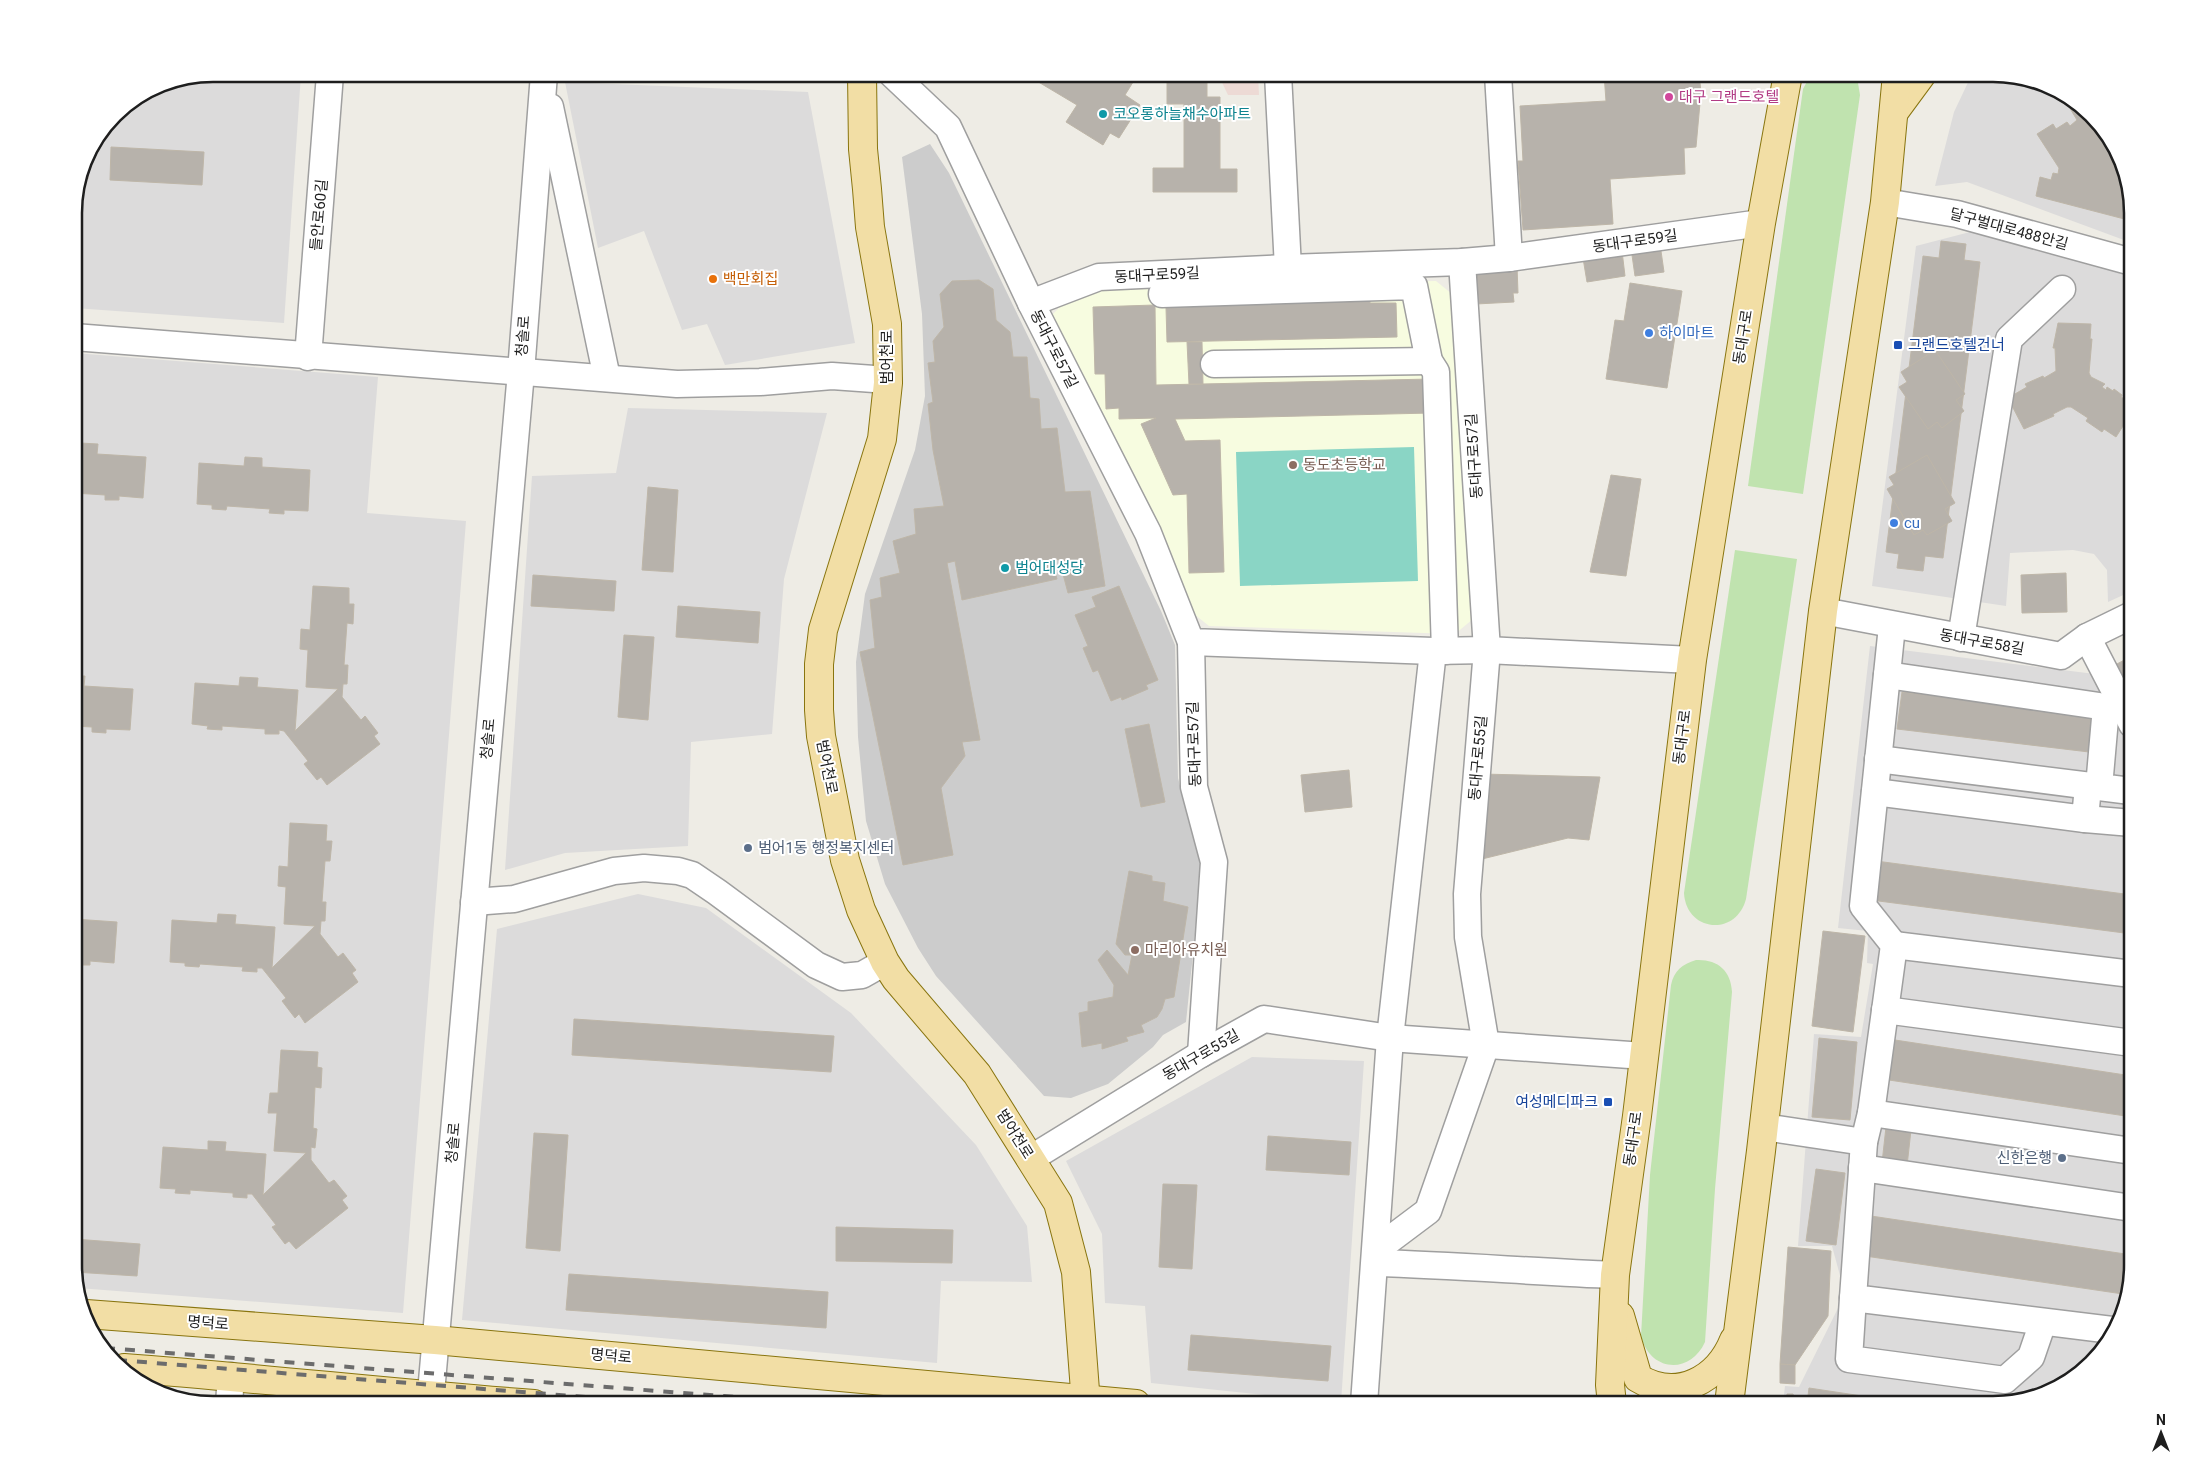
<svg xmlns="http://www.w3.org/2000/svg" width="2206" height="1478" viewBox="0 0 2206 1478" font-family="Roboto,'Noto Sans KR',sans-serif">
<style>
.residential{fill:#dcdbdb}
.commercial{fill:#eddad5}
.education{fill:#f7fce0}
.religious{fill:#ccc}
.grass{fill:#c0e3af}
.pitch{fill:#8ad5c5}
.building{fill:#b7b2ab;stroke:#beb6a8}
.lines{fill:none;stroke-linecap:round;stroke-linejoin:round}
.minor-casing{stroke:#9f9f9f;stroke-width:29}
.major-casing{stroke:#89750f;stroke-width:30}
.minor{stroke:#fff;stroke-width:26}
.major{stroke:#f2dea5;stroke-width:28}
.rail{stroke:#6c6c6c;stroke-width:4;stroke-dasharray:10 10;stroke-linecap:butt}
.hotel-dot{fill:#d1479c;stroke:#fff;stroke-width:2}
.culture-dot{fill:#0f9aa8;stroke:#fff;stroke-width:2}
.food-dot{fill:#e8710a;stroke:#fff;stroke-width:2}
.shop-dot{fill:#3f7fe0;stroke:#fff;stroke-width:2}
.transit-dot{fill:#1a4fb4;stroke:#fff;stroke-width:2}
.education-dot{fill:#8d6e63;stroke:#fff;stroke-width:2}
.service-dot{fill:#5c6f8a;stroke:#fff;stroke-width:2}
.labels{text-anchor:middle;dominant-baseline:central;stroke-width:4;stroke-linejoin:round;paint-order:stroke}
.hotel-label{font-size:15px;fill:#b23c85;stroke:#fff;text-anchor:start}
.culture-label{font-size:15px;fill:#0d838f;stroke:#fff;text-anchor:start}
.street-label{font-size:15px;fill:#1e1e1e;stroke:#fff}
.food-label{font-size:15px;fill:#c56008;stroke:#fff;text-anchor:start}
.shop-label{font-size:15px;fill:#366cbe;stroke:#fff;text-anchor:start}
.transit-label{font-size:15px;fill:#164399;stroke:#fff;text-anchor:start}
.education-label{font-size:15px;fill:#785e54;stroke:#fff;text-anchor:start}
.service-label{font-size:15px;fill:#4e5e75;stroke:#fff;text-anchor:start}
.rim{fill:none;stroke:#1e1e1e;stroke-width:2.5}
</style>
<rect width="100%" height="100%" fill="#eeece5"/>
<g class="residential">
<polygon points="214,74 301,74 284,323 74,308 74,205 88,152 115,115 160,84"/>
<polygon points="1972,74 1992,74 2070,98 2118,152 2132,214 2132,243 1967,182 1935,186 1954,112"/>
<polygon points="565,82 808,92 855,343 725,365 707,324 682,330 644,231 598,248"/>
<polygon points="1970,232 2094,264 2132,278 2132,591 2108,602 2107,570 2094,554 2073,550 2010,553 2006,606 1872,586 1916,246"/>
<polygon points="74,353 378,377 367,513 466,521 403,1313 78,1288 74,1273"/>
<polygon points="628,408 827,413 784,579 772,734 691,742 688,846 565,853 505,870 532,476 616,473"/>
<polygon points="1870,646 2095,674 2132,736 2132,1264 2108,1342 2055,1390 1992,1404 1783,1404 1785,1386 1799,1387 1845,1294 1832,1246 1798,1246 1814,1034 1861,1037 1873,964 1867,963 1868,931 1838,928"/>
<polygon points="638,894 706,908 851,1013 976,1145 1027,1226 1032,1282 941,1281 937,1363 462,1320 497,929"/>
<polygon points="1252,1057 1364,1061 1341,1403 1151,1383 1145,1306 1105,1303 1102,1234 1066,1161"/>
</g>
<polygon class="commercial" points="1218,74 1258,74 1259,95 1228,95"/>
<polygon class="education" points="1436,281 1452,294 1473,619 1455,634 1209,626 1194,614 1051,316 1064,303 1105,288"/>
<polygon class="religious" points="930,144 949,173 1161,611 1175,645 1178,778 1185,805 1203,856 1186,1022 1163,1035 1153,1047 1108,1084 1071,1098 1044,1096 936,976 918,948 885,884 866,821 858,737 856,662 865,594 915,450 925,396 922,314 902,157"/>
<g class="grass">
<polygon points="1811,74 1852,74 1858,83 1860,95 1803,494 1748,486 1803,89"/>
<path d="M1735,550L1797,559L1746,899C1736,937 1686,932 1684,893Z"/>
<path d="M1696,960C1717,959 1731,970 1732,992L1715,1189L1705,1342C1690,1375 1650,1372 1641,1336L1650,1175L1671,985C1674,971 1682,964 1696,960Z"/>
</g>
<polygon class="pitch" points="1414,447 1418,581 1240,586 1236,452"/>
<g class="building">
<polygon points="1025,74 1138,74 1125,95 1140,105 1119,138 1110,133 1103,145 1066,122 1077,105"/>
<polygon points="1167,74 1207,74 1207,97 1220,97 1220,169 1237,169 1237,192 1153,192 1153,168 1184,168 1184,104 1167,104"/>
<polygon points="1604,74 1699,74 1701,92 1696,147 1684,148 1685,174 1610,179 1613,224 1523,230 1518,161 1523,161 1520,106 1606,101"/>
<polygon points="2062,95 2070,98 2118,152 2126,186 2124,192 2128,193 2127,200 2129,201 2132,221 2036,196 2040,177 2051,180 2053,173 2058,174 2059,168 2037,134 2053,124 2056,129 2067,122 2070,126 2077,120"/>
<polygon points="111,147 204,152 202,185 110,180"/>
<polygon points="90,150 88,179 81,178 88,152"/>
<polygon points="1941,241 1966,244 1964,260 1980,262 1943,558 1925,556 1923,571 1897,568 1899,554 1886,552 1923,256 1939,258"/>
<polygon points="1660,244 1664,272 1635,276 1631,248"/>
<polygon points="1622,251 1625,276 1587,282 1583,258"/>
<polygon points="1517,266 1518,293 1513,293 1514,302 1476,304 1474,278 1482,268"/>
<polygon points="979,280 993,289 996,320 1010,332 1013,357 1027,357 1030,398 1039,399 1041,429 1057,428 1065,492 1090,491 1105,586 1068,593 1059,559 1052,561 1057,579 962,600 955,561 947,563 980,740 962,742 965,756 941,788 953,855 903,865 860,652 875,648 870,600 882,597 880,578 900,573 893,541 916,534 914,509 944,506 933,450 928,404 933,402 928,363 935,362 933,341 944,327 940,294 952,281"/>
<polygon points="1630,283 1682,291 1667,388 1606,379 1615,320 1624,321"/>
<polygon points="1370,291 1370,303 1396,303 1397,337 1167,342 1166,308 1187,307 1187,295"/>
<polygon points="1155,305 1156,385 1431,379 1431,413 1175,419 1185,441 1220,440 1224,572 1189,573 1187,494 1173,495 1141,424 1156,418 1119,419 1119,408 1106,409 1105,374 1095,374 1093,307"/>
<polygon points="2058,323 2091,324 2090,339 2092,339 2089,373 2091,377 2105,384 2102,387 2106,390 2107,387 2113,391 2114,389 2122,395 2121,397 2129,402 2128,405 2132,408 2132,412 2116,437 2104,429 2102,432 2086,421 2088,418 2071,407 2067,407 2053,414 2054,416 2024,429 2008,398 2027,387 2025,384 2043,376 2044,378 2056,371 2055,348 2053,348"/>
<polygon points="1187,342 1202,342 1203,384 1189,384"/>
<polygon points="1935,350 1965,394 1956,400 1964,411 1942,428 1937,422 1928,429 1899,387 1907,382 1901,372"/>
<polygon points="80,443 98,444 97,454 146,457 143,498 119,496 119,500 105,500 105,495 74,493 74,452 79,452"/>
<polygon points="1927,455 1955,503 1945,509 1952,521 1927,535 1923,530 1914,535 1887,489 1894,485 1889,477"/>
<polygon points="245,457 262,458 262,467 310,470 308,511 284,510 284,514 269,513 270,509 227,506 226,510 212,509 212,505 197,504 199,463 244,466"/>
<polygon points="1611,475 1641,479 1626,576 1590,572"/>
<polygon points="648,487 678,490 673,572 642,570"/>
<polygon points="2066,573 2067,612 2022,613 2021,575"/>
<polygon points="533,575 616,581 614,611 531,606"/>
<polygon points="313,586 349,588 349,604 354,604 353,624 347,623 344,665 348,665 347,684 343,684 342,697 361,720 365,716 378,733 374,736 380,744 327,785 321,777 317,780 304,764 308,761 284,731 279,730 279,734 265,734 265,729 222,726 222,730 207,729 208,726 192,724 195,683 239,686 240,677 258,678 257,687 298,690 295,731 338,689 306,687 308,650 300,649 301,629 310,630"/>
<polygon points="1119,586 1158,680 1146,685 1148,689 1122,700 1121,697 1111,701 1098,670 1093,672 1083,648 1088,646 1075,615 1096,607 1092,597"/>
<polygon points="678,606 760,612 758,643 676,637"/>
<polygon points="624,635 654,637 648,720 618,717"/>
<polygon points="2132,656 2132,693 2131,694 2115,665"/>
<polygon points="74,676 85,676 84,686 133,689 130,730 106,729 106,733 92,732 92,727 74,726"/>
<polygon points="1902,692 2093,715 2089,752 1897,729"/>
<polygon points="1149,724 1165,802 1141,807 1125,729"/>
<polygon points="1349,770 1352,807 1305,812 1301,775"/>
<polygon points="1482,774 1600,777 1589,840 1568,838 1482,859"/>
<polygon points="290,823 327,825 326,841 332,841 330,861 325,861 322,902 326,902 325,921 321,921 320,934 338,957 343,953 356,970 352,973 358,982 305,1023 299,1014 295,1018 282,1001 286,998 262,968 257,968 257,972 242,971 243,967 200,964 199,967 185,966 185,963 170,962 172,920 217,923 218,914 236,915 235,924 275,927 272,968 315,926 284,924 286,887 278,886 279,866 288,867"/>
<polygon points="1876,861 2132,895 2132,934 1871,900"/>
<polygon points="1129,871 1152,876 1152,881 1165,883 1163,901 1188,907 1174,997 1165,999 1162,1009 1157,1017 1141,1025 1144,1032 1126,1037 1128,1041 1102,1049 1102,1043 1082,1047 1079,1013 1088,1011 1088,1002 1113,997 1114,985 1098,960 1107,950 1128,975 1132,955 1125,955 1116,944"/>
<polygon points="74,919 117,922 114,963 90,961 90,965 76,965"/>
<polygon points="1823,931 1865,936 1853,1032 1812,1026"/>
<polygon points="574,1019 834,1036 831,1072 572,1055"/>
<polygon points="1819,1038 1857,1042 1850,1120 1812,1117"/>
<polygon points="1895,1040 2132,1076 2132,1117 1889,1080"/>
<polygon points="281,1050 318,1052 317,1067 322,1068 321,1088 315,1087 313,1128 317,1129 315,1148 311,1147 311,1160 329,1183 334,1180 347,1196 342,1200 348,1208 296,1249 289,1241 285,1244 272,1227 276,1225 252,1194 247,1194 247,1198 233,1197 233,1193 190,1190 190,1194 175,1193 176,1189 160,1188 163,1147 208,1150 208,1141 226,1142 225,1151 266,1154 263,1195 306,1153 274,1151 277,1113 268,1113 270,1093 278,1093"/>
<polygon points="1886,1127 1911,1130 1907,1166 1882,1163"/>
<polygon points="534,1133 568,1135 560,1251 526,1248"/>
<polygon points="1268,1136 1351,1142 1349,1175 1266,1170"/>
<polygon points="1816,1169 1845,1173 1836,1245 1806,1241"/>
<polygon points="1163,1184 1197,1185 1192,1269 1159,1267"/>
<polygon points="1871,1216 2132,1255 2132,1264 2123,1294 1865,1256"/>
<polygon points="836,1227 953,1230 952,1263 836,1261"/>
<polygon points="74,1239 140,1244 137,1276 74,1272"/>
<polygon points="1788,1247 1831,1251 1828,1316 1795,1365 1780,1364"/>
<polygon points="569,1274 828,1292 826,1328 566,1310"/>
<polygon points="1191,1335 1331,1346 1328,1381 1188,1370"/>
<polygon points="1780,1364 1795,1365 1795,1384 1780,1383"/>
<polygon points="1809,1388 1915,1404 1807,1404"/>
<polygon points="1787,1394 1793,1394 1797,1404 1786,1404"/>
</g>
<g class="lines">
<g class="minor-casing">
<g id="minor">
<polyline points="892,74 948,127 1031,303 1148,533 1191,642 1433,651 1487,650 1692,660"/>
<polyline points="1278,74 1288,268"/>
<polyline points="1498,74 1509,258"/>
<polyline points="550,107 607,378"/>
<polyline points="1885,202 1957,214 2132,262"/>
<polyline points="1162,294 1414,286 1429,361 1436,372 1445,651"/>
<polyline points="1031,303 1099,277 1288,268 1462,262 1509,258 1761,223"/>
<polyline points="74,337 677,384 760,382 832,376 888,380"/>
<polyline points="308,357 330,74"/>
<polyline points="1214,364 1429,361"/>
<polyline points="1823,611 2061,656 2087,637 2132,615"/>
<polyline points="2087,637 2132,724"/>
<polyline points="1961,638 2009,339 2062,289"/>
<polyline points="1191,642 1194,787 1214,862 1201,1054"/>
<polyline points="1887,675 2106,707 2099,787 2131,791"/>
<polyline points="1878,759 2099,787"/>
<polyline points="1875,792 2085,819 2088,786"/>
<polyline points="2085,819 2132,823"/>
<polyline points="474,902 514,899 614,871 644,868 678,871 692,875 717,892 816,965 842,977 862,975 885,962"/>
<polyline points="1894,945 2132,974"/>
<polyline points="1885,1010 2132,1043"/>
<polyline points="1871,1113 1894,945 1863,906 1892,626"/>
<polyline points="1764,1127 1864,1142 1871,1113 2132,1151"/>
<polyline points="1864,1142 1853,1298 2112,1330"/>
<polyline points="1030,1159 1201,1054 1264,1019 1390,1038 1644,1056"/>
<polyline points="1862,1168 2132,1208"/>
<polyline points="1376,1250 1428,1211 1486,1045 1468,937 1467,894 1487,650 1462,262"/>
<path d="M1375,1263C1455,1265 1534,1272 1615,1275"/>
<polyline points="1853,1298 1849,1359 2005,1380 2031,1357 2043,1322"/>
<polyline points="229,1404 231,1376"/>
<polyline points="430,1404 521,372 544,74"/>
<polyline points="1364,1404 1390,1038 1433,651"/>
</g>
</g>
<g class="major-casing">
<g id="major">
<polyline points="862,74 863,149 867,189 870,227 887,324 888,383 882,439 823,630 819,664 819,710 821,736 845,860 861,910 885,962 896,979 977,1074 1058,1203 1076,1272 1086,1404"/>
<polyline points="1894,112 1922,74"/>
<polyline points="86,1314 435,1340 1136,1404"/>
<path d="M1620,1316L1638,1378C1677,1402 1718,1380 1734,1340"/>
<path d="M124,1368C261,1378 397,1394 534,1404"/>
<polyline points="1612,1404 1610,1385 1615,1275 1637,1116 1692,660 1761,223 1788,74"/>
<polyline points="1729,1404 1761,1151 1823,611 1885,202 1897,74"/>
</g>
</g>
<use href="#minor" class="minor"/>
<use href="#major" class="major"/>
<g class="rail">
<polyline points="105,1348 825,1404"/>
<polyline points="117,1360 674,1404"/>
</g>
</g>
<circle class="hotel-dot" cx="1669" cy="97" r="5"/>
<g class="culture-dot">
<circle cx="1103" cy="114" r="5"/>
<circle cx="1005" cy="568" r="5"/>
</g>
<circle class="food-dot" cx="713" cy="279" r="5"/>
<g class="shop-dot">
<circle cx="1649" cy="333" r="5"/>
<circle cx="1894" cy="523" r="5"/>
</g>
<g class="transit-dot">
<rect x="1893" y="340" width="10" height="10" rx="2.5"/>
<rect x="1603" y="1097" width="10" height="10" rx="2.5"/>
</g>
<g class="education-dot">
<circle cx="1293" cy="465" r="5"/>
<circle cx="1135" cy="950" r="5"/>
</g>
<g class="service-dot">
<circle cx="748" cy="848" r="5"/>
<circle cx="2062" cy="1158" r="5"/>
</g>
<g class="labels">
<g class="hotel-label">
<text x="1679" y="97">대구 그랜드호텔</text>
</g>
<g class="culture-label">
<text x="1113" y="114">코오롱하늘채수아파트</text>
<text x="1015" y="568">범어대성당</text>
</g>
<g class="street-label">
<text transform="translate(319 215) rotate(-85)">들안로60길</text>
<text transform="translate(2009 229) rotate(15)">달구벌대로488안길</text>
<text transform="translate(1635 241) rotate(-8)">동대구로59길</text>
<text transform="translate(1157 275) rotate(-3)">동대구로59길</text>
<text transform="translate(523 336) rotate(-86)">청솔로</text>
<text transform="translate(1743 337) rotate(-81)">동대구로</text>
<text transform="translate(1054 349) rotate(63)">동대구로57길</text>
<text transform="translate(887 357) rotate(-90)">범어천로</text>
<text transform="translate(1474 456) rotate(-94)">동대구로57길</text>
<text transform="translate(1982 642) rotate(10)">동대구로58길</text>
<text transform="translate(1682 737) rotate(-83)">동대구로</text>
<text transform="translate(488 739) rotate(-85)">청솔로</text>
<text transform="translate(1194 744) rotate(-92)">동대구로57길</text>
<text transform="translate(1478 758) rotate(-85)">동대구로55길</text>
<text transform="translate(827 767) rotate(79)">범어천로</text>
<text transform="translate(1201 1055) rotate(-30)">동대구로55길</text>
<text transform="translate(1015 1134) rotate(58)">범어천로</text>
<text transform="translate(1633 1139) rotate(-82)">동대구로</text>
<text transform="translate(453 1143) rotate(-85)">청솔로</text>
<text transform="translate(208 1323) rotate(4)">명덕로</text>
<text transform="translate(611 1356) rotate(5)">명덕로</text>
</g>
<g class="food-label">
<text x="723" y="279">백만회집</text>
</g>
<g class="shop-label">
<text x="1659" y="333">하이마트</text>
<text x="1904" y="523">cu</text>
</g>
<g class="transit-label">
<text x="1908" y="345">그랜드호텔건너</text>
<text x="1598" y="1102" text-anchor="end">여성메디파크</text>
</g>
<g class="education-label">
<text x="1303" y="465">동도초등학교</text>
<text x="1145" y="950">마리아유치원</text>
</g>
<g class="service-label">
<text x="758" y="848">범어1동 행정복지센터</text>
<text x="2052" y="1158" text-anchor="end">신한은행</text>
</g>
</g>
<path d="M0 0H2206V1478H0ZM213 82H1993A131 131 0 0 1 2124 213V1265A131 131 0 0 1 1993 1396H213A131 131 0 0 1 82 1265V213A131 131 0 0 1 213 82Z" fill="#fff" fill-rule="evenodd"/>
<path class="rim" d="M213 82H1993A131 131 0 0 1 2124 213V1265A131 131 0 0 1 1993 1396H213A131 131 0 0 1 82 1265V213A131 131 0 0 1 213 82Z"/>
<g transform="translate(2161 1433)" stroke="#ffffff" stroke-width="4" paint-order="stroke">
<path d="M0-4L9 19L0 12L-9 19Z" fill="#1e1e1e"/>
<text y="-8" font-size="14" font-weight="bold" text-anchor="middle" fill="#1e1e1e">N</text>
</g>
</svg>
